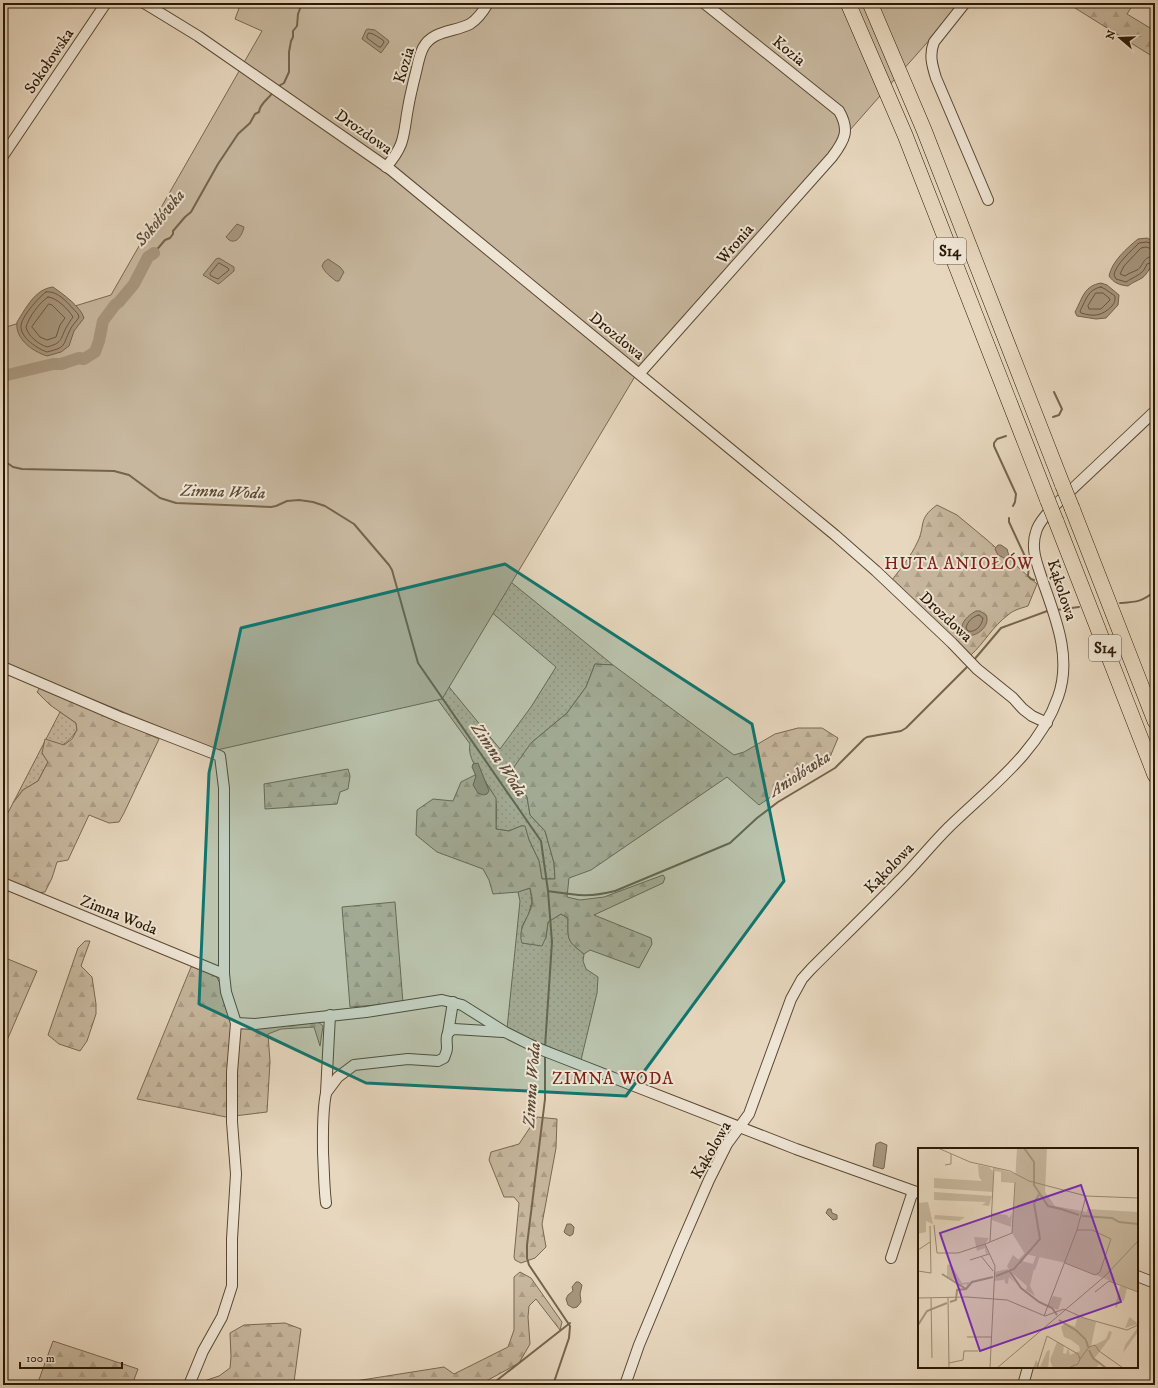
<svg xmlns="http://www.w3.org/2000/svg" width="1158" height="1388" viewBox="0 0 1158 1388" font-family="'IM FELL DW Pica',serif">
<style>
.grass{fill:url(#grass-dots);stroke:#796850}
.forest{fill:url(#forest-firs);stroke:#796850}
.park{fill:#c7b79e;stroke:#796850}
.water{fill:#a7967e;stroke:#75644d}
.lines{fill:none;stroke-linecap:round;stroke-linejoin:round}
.shore{stroke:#695740;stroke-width:1}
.stream{stroke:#75644d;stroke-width:2}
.river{stroke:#a7967e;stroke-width:12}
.minor-casing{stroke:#5a4832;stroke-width:12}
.highway-casing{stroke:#2b1803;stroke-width:16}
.minor{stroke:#efe5d5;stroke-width:10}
.highway{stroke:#e7d7be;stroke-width:15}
.highway-bridge-casing{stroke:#2b1803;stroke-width:16;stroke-linecap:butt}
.highway-bridge{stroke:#e7d7be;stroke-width:15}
.marked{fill:#0f766e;fill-opacity:0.2;stroke:#0f766e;stroke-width:3;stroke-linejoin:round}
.labels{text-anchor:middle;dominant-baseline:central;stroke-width:4;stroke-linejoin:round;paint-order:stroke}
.shield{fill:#efe5d5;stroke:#665642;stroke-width:1}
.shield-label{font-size:15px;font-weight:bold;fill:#2b1803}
.street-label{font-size:16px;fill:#2b1803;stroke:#efe5d5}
.water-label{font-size:17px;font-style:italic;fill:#5d4a34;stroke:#efe5d5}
.neighbourhood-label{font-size:17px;letter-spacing:1px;fill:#7a1f14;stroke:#efe5d5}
.inset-river{fill:none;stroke:#a7967e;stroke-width:2}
.inset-road{fill:none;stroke:#9c8b73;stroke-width:1}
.view{fill:#7b2cbf;fill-opacity:0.15;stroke:#7b2cbf;stroke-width:2}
.inset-edge{fill:none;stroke:#2b1803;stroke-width:2}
</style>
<defs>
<pattern id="grass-dots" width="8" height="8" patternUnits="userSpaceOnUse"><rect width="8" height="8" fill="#c7b79e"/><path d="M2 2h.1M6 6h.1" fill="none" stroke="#ab9d86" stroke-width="1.8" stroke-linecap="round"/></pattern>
<pattern id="forest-firs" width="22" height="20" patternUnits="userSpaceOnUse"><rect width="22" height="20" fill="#c7b79e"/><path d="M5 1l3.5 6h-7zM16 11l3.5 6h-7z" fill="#ab9d86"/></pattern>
</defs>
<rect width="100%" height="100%" fill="#e7d7be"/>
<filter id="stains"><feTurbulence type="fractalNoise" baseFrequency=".005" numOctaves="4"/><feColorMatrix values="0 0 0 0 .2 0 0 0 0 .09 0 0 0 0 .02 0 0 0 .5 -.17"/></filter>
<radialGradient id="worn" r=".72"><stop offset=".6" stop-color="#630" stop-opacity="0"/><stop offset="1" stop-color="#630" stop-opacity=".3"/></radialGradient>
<g class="grass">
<path d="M501,574L613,665L595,664L586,687L567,713L531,743L516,779L527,797L530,815L545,831L554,863L555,879H542L539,861L529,840L524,826H521L509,831L496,829C496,821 498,804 495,798C489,783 466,762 470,744L438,700L414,662L427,660L500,749L531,707L556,667L470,594Z"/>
<path d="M60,712L76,723L77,730C66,746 59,747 42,753L48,762L38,781L23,790L13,803Z"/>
<path d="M530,888L532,902L528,916L522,926V943L529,944L546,937L548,922L561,914L568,918C568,939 566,940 584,954L583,961L586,969L598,977L597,993L581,1060L507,1029L520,901L518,892Z"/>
</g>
<g class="forest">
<polygon points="1067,3 1134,3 1127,14 1155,31 1155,58"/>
<path d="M937,505L957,515L986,539L1037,584L1028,606C1022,608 1013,610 1008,615C993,626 984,643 971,655L892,580C901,568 911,556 917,543C926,526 917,519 937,505Z"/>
<path d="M595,664L613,665L734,755L744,752L775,734L798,728H822L838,738L830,757L759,805L727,777L591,870L569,878L567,897L580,900L604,897L663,875L665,878L663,883L594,915L651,938L652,944L639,968L590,950L584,954C566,940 568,940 568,918L561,914L548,922L546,937L542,946L522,943C517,929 529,918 532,904C533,899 531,893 530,888L518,892L493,894L489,880L483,869L437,852L416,835L417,810L433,799L453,801L461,782L479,773L496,798V829L509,831L521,826H525L529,840L539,861L542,879H555L554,863L545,831L530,815L527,797L516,779L514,767L531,743L567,713L586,687Z"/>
<polygon points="41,686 159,739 124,813 119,822 109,823 89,815 68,860 57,862 52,878 45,892 37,893 3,880 3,822 13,803 23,790 38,781 48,762 42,753 45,739 64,745 72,739 77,730 76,723 50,705 37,692"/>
<polygon points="348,769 350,776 348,789 340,792 337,804 265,809 264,784"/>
<polygon points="395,902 403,1003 350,1007 342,907"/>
<polygon points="85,941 90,941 81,966 92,977 96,1004 96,1014 87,1041 80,1051 59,1044 48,1035 78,948"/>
<polygon points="3,957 37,971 8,1038 3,1036"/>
<polygon points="195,965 216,976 220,983 225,1005 231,1020 317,1021 323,1026 320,1046 314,1027 281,1029 268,1034 270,1062 267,1112 226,1117 137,1099 191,967"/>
<polygon points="537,1117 557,1119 556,1148 542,1224 546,1247 535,1258 521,1263 515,1260 514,1257 519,1203 514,1197 504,1197 489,1160 491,1152 519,1144"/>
<polygon points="520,1272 531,1278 562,1322 560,1330 536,1299 529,1306 528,1317 530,1344 519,1363 479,1385 330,1385 444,1367 454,1374 508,1347 514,1330 514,1277"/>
<polygon points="285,1323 301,1329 294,1382 291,1385 195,1384 219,1376 230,1368 231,1357 230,1333 244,1325"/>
<polygon points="53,1341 138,1369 132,1385 37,1385"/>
</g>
<polygon class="park" points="241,3 962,3 640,368 442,699 217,750 3,663 3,328 111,295 262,31 235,19"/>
<g class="water">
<polygon points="368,29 375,30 388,40 389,42 381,53 362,39 366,30"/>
<path d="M237,224L244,227C242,237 234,247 226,237Z"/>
<path d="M1147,238L1155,242V264C1148,268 1148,274 1142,278C1137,281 1133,282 1128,286C1119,285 1114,283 1109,276C1112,261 1127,248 1138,239Z"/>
<polygon points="219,258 234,267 234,271 220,283 218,284 203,275 216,259"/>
<path d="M328,259L340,267L344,272L339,281H336C330,276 325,273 322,266L324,262Z"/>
<path d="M1101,283L1107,285L1119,295L1118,305L1106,318L1096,319L1077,316L1075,312C1083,297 1084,286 1101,283Z"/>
<path d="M53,287C63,294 81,307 84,318L74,331L69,346L61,352L47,356C32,351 15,339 17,322C26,308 35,289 53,287Z"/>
<polygon points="998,545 1001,545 1007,549 1009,556 1006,559 998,555 995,549"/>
<path d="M976,611H980L986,615C991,625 977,638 966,635C956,626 967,616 976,611Z"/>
<polygon points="478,763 489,791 487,794 483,795 478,793 473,785 476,776 472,767 473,764"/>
<polygon points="880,1142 887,1145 884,1168 883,1169 873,1166 876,1144"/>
<polygon points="828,1209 831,1209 832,1213 837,1215 837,1219 833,1220 826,1213"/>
<polygon points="567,1224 571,1224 574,1227 573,1234 570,1236 566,1234 564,1232"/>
<polygon points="576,1282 579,1282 582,1285 580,1294 581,1302 577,1307 573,1308 568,1305 566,1299 568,1295 573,1291 572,1287"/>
</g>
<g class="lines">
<g class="shore">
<polygon points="369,33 373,34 383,40 384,42 381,47 379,47 367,38 367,36"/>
<path d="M1155,245L1147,242L1139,243C1132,250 1115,265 1114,275L1116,279L1126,282C1132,278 1140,275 1144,270C1145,268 1146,266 1147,264L1155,261"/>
<path d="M1155,250L1146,247L1141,248L1124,266L1120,274L1125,276C1129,273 1133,272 1137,270C1145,265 1141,257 1155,256"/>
<polygon points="219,263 228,268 229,270 218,279 211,276 210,274"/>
<path d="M1101,287L1105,289L1115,296C1115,301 1115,302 1112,306C1102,316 1094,317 1081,313L1080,311C1086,300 1088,289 1101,287Z"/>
<path d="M46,292C59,290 70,306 78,314L79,317C77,321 72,325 70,330C62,346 67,347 47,352C38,349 21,338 21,327C20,318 39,297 46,292Z"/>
<polygon points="1096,293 1103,293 1109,298 1110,300 1101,309 1089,309 1088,306"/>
<path d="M48,297C56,297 69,310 73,317C71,320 68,324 66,328C60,340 62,343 47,347C38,344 28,336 26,327C29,317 39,303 48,297Z"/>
<polygon points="49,304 52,305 65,318 60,325 56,337 47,340 40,337 32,327"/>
<path d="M979,615L983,618C982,625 976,633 968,631L966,628C967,622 973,616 979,615Z"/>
</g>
<g class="stream">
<polyline points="277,87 284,83 289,72 289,52 291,41 293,37 293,31 297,26 298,14 302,3"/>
<path d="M154,253L165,240L170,238L173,234V231L185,217L191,212L218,164L238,134L250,123L255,114L259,112C260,103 268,100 273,92"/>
<polyline points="1053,417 1059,415 1062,409 1054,392"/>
<polyline points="1006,436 997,439 994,443 994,446 1016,494 1015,502 1013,506"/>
<polyline points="3,460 13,467 22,469 114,471 129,475 160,498 176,503 271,507 276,506 287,501 299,500 313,502 325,506 354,524 389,565 392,570 418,663 541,841 548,891 552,942 545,1047"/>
<polyline points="1009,518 1009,522 1029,565 1028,576 1031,579 1034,580"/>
<path d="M1120,603C1136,602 1142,602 1155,591"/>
<polyline points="1056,610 1079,607"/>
<polyline points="973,661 1001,628 1050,610"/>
<path d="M548,891C575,895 588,898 615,891L730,843L757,818L778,802L835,768L864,739L867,737L901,731L906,728L968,666"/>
<polyline points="545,1056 545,1099 527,1245 527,1258 529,1265 570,1326 569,1338 553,1385"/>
<polyline points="491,1385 570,1323"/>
</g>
<polyline class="river" points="3,376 53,364 61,364 79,358 84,359 95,352 99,341 103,321 115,305 119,302 134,284 148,257 154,253"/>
<g class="minor-casing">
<g id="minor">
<polyline points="144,3 198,36 391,170 835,535 876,571 952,643 977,669 1013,698 1023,709 1032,716 1047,723"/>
<path d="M965,3L934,42C929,55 932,65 936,78L988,200"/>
<polyline points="3,156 106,3"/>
<path d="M386,167C406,144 403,135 408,108C410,96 413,84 416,72C418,64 419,56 423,48C432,30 455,32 470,24C478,19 484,10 488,3"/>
<path d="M640,373L832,157C845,140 850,130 839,111L704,3"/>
<polyline points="3,667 122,718 220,756 224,788 224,974 226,992 236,1023 255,1024 366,1012 442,1000 462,1005 505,1032 537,1048 796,1149 919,1193"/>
<polyline points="3,883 224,974"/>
<polyline points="448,1033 453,1002"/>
<path d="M326,1093L338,1077L354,1065L408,1059L438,1061L444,1058C445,1055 447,1052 447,1048C447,1041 444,1032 454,1029L503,1032"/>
<path d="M326,1203C324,1187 324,1170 323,1153C323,1133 322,1113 326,1093L330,1015"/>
<polyline points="891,1258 913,1191"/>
<polyline points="1137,1276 1155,1283"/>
<polyline points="189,1385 203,1351 222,1317 232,1286 232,1239 236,1174 232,1122 232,1072 236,1023"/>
<path d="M625,1385L639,1345L679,1249L709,1180L727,1144L749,1114L791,999L802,979L811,969C840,940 870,911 899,881C916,864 931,845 948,828C989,788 1039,752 1058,697C1072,658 1056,619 1043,582C1038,566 1030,549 1036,532C1038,523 1045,517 1050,510L1155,411"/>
<polyline points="1023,1385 1028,1367"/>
</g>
</g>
<g class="highway-casing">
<g id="highway">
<polyline points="848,3 905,135 1048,501"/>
<polyline points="870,3 924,130 1063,486"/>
<polyline points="1072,508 1155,721"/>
<polyline points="1056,521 1155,775"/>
</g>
</g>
<use href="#minor" class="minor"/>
<use href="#highway" class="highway"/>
<g class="highway-bridge-casing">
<g id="highway-bridge">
<polyline points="1063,486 1072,508"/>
<polyline points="1048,501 1056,521"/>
</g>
</g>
<use href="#highway-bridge" class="highway-bridge"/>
</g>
<path class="marked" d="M505,564L752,724L784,881L626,1096L366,1083L199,1004L209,773L241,628Z"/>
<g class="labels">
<g class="shield">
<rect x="934" y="238" width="32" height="26" rx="3"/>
<rect x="1089" y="635" width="32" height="26" rx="3"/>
</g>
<g class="shield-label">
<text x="950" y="251">S14</text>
<text x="1105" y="648">S14</text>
</g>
<g class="street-label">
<text transform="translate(789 51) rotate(39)">Kozia</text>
<text transform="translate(49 61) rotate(-56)">Sokołowska</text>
<text transform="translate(404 65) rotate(-73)">Kozia</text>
<text transform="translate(364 132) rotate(35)">Drozdowa</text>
<text transform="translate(735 244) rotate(-49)">Wronia</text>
<text transform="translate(617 336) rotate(39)">Drozdowa</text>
<text transform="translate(1062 590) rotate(72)">Kąkolowa</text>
<text transform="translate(946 617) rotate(43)">Drozdowa</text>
<text transform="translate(889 868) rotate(-46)">Kąkolowa</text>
<text transform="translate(119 915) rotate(22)">Zimna Woda</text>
<text transform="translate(711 1150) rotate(-60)">Kąkolowa</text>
</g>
<g class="water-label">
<text transform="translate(160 218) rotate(-50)">Sokołówka</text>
<text transform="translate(223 492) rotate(2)">Zimna Woda</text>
<text transform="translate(499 760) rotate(56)">Zimna Woda</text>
<text transform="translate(800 774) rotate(-33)">Aniołówka</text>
<text transform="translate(532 1085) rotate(-86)">Zimna Woda</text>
</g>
<g class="neighbourhood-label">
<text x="959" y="564">HUTA ANIOŁÓW</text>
<text x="613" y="1079">ZIMNA WODA</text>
</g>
</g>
<g transform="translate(918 1148)">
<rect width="220" height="220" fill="#e7d7be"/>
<path d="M127,38V52L111,103L104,113L115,116L119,105L122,108L117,122L102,116L93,124L97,119L96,116L110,102L118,51ZM90,121V127L85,132L76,133V124ZM160,168L178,174L173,198L170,191H165V188L157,178ZM191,183L194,184L192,190L176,211L170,203L172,201L175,206L173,199L188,191Z" fill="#c7b79e"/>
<path d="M60,17L71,19L75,23V44L16,40V30L64,33L61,29ZM77,20L95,25L104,30L95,35L83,34V24L77,23ZM16,44L74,48L71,58L64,57L68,54L16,52ZM10,54L15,76L8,73V84L0,86V55ZM74,65L89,67L91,70L94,65L93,79L74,72ZM17,67L47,69L41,73L16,71ZM56,89L71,90L67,96L70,105L68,106L67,100L59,103ZM95,107L101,112L93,124L103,116L116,120L112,138L117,148L108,142L109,138L94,125L92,127L97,135L91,129L90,136L87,135L86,129L90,126L85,123L91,122L89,118ZM33,116L44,135L52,134L48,140L49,136L43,137L37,132L29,130V117ZM202,138L209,140L206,153L201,152L199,160L197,159ZM135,148L144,150L140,162L130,158ZM212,169L220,176L207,180L211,170ZM147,175L158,179L165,188V191L172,192L175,207L172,201L170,203L181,216L178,220H135L132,212L139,194L146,197L145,205L148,206L150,200L152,207L162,203L161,198L153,192L146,189L143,179ZM220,179V184L205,205L207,197ZM132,202L130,220H115L118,212L122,219L129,203Z" fill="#c7b79e"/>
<path d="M99,0H129L127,44L137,58L169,64V61L220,64V144L148,115L107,106L94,85Z" fill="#c7b79e"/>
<path class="inset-river" d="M106,0L116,14V37L130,58L143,61M143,61L161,67M164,68L194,70L201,74L220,76M92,124L103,140L121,154L134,160L139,167M24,126L48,141M78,128L96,121L122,91L116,55L122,45M32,154L38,152L39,142L48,141L54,134L75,129M141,172L159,183L168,192L170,199M0,177L9,163L29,155M171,202L175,210L188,220"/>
<path class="inset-road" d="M20,0L52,14L92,23L111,33L168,48L220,50M27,17L33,16V6M16,77L19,105H40L67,96M72,94L76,20M0,102L12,94M63,108L75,123M52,112L71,106M147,115L177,127L182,124L193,91L174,82H159M0,123L13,125L12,78M177,144L191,133L220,144M30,149L31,220M0,150L49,149L89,152L127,168L146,161L166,170L209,182L220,177M13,150L14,210M126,168L159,82L168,48M49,189H73M162,211L171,199L177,197L181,203L205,220M31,215L45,212L46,203H60M72,220L77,118L67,96L94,85L97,34M79,220L187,128L220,93M119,220L129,188L160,206L162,211L160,216L150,220"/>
<path class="view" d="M163,37L203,154L62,203L22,85Z"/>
<rect width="220" height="220" class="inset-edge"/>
</g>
<rect width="1158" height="1388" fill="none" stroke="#e7d7be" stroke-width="16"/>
<rect x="4" y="4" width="1150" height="1380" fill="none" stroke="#2b1803" stroke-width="2"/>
<rect x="8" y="8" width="1142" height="1372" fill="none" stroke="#2b1803"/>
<g transform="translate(1120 38) rotate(289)" stroke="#efe5d5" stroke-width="3" paint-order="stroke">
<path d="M0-3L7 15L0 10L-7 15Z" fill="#2b1803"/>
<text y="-6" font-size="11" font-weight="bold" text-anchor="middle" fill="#2b1803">N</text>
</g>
<path d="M20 1362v6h102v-6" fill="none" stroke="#2b1803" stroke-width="2"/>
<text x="26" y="1362" font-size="12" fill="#2b1803" stroke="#efe5d5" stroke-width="3" paint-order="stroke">100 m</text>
<rect width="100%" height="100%" filter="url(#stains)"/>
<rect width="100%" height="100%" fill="url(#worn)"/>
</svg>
